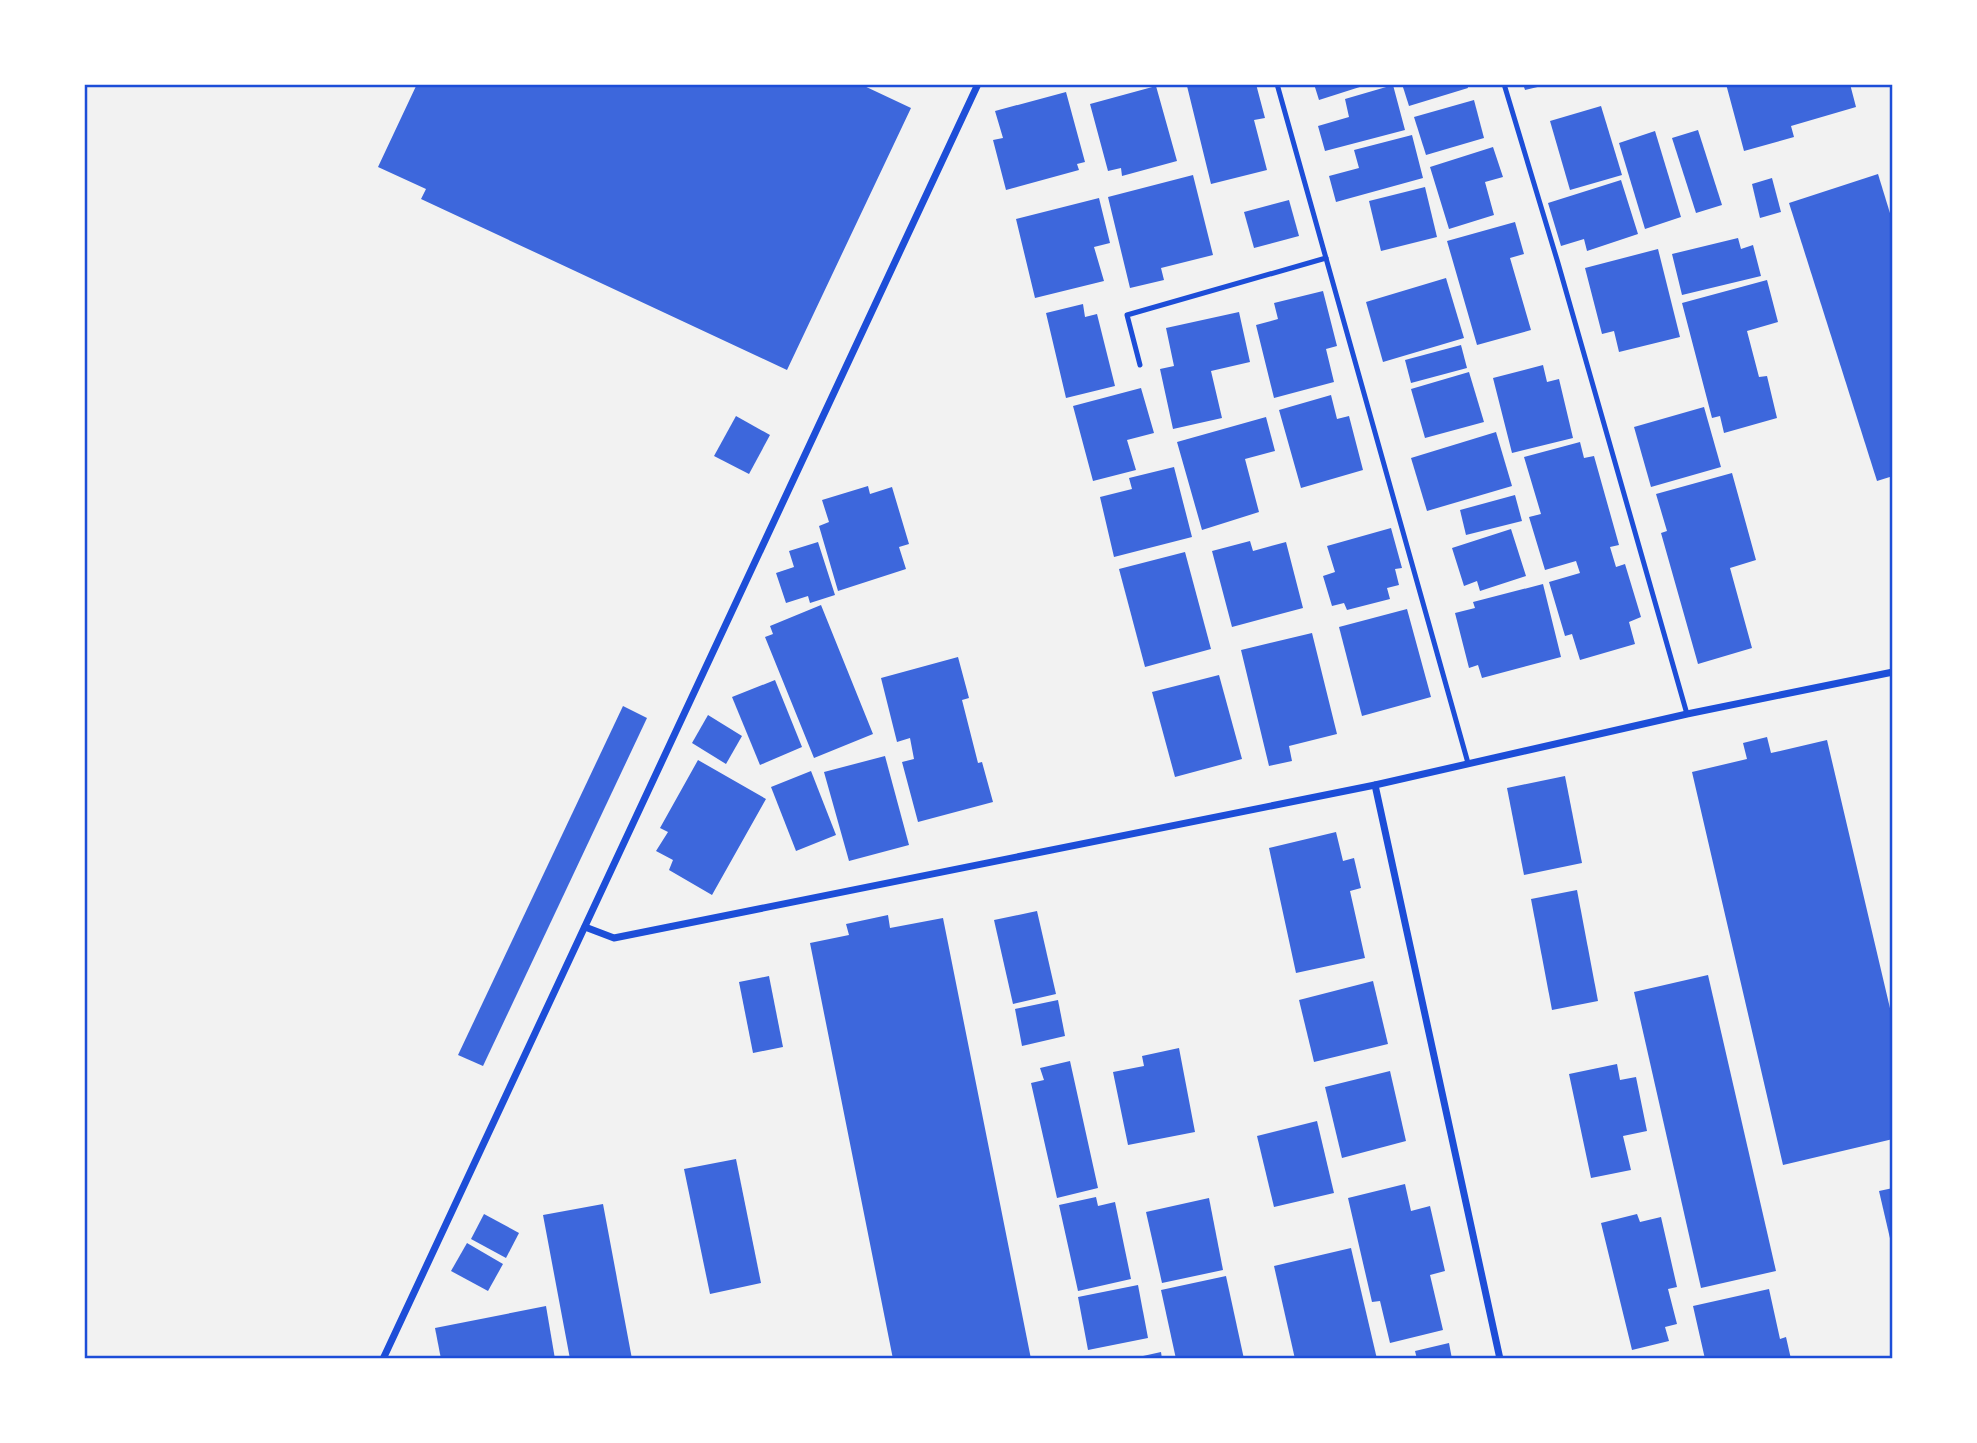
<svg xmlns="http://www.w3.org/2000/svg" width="1977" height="1443" viewBox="0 0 1977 1443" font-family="'Fira Sans Condensed',sans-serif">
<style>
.building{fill:#3d67dc}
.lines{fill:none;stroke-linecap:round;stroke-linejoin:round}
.service{stroke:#1d4ed8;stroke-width:5}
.minor{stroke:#1d4ed8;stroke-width:7}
.neatline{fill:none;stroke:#1d4ed8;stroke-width:2.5}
</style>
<rect width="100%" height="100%" fill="#f2f2f2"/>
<g class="building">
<polygon points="417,84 860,84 911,108 787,370 421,199 426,189 378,167"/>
<polygon points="1194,84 1256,84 1265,118 1254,120 1267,170 1211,184 1187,86"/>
<polygon points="1314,84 1366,84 1366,85 1319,100"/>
<polygon points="1402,84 1467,84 1468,88 1409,106"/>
<polygon points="1523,84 1546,84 1546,85 1525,90"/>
<polygon points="1726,84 1850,84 1856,107 1791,126 1794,137 1744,151"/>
<polygon points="1393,85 1405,130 1325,151 1318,126 1349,117 1345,99"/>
<polygon points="1156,86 1177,161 1122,176 1121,168 1108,171 1090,104"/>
<polygon points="1066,92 1085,162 1077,164 1079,170 1006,190 993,140 1003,138 995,111"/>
<polygon points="1474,100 1484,138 1426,155 1414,117"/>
<polygon points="1601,106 1622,175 1570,190 1550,121"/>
<polygon points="1698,130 1722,205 1696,213 1672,138"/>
<polygon points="1655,131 1681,217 1645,229 1619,143"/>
<polygon points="1412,135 1423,178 1336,202 1329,176 1359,168 1354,150"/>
<polygon points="1493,147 1503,177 1485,182 1494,215 1449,229 1430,167"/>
<polygon points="1878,174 1893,223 1893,476 1877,481 1789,203"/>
<polygon points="1193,175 1213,255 1161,268 1164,280 1130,288 1108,197"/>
<polygon points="1772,178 1781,212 1760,218 1752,184"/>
<polygon points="1621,180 1638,234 1587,251 1584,239 1561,246 1548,203"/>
<polygon points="1425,187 1437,237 1381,251 1369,201"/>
<polygon points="1099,198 1110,243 1094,247 1104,281 1035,298 1016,219"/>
<polygon points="1289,200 1299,236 1254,248 1244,212"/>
<polygon points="1515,222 1524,254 1510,258 1531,330 1477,345 1447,241"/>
<polygon points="1738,238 1741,249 1753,245 1761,276 1682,295 1672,254"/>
<polygon points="1658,249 1680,337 1619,352 1614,331 1602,334 1585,268"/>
<polygon points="1446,278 1464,338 1383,362 1366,302"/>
<polygon points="1767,280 1778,322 1747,331 1759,377 1767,376 1777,418 1724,433 1720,416 1712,418 1682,303"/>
<polygon points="1323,291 1337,346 1326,349 1334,382 1274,398 1256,325 1278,319 1274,303"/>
<polygon points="1083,304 1085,317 1097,314 1115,386 1066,398 1046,313"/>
<polygon points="1239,312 1250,362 1211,371 1222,418 1173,429 1160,369 1174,366 1166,328"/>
<polygon points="1461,345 1467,368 1411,383 1405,360"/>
<polygon points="1543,365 1547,382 1559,379 1573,438 1512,453 1493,378"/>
<polygon points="1469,372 1484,422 1425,438 1411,389"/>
<polygon points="1141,388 1154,433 1127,440 1136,470 1093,481 1073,406"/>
<polygon points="1331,395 1337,419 1349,416 1363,470 1301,488 1279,410"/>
<polygon points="1704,407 1721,467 1651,487 1634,427"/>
<polygon points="736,416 770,435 749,474 714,456"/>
<polygon points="1266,417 1275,451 1245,459 1259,512 1202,530 1177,442"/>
<polygon points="1496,432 1512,486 1427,511 1411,458"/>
<polygon points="1580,442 1584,458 1594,456 1619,545 1610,547 1616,567 1625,564 1641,617 1629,622 1635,644 1580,660 1572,634 1565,636 1549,582 1580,573 1576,561 1545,570 1529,517 1541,514 1524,457"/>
<polygon points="1174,467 1192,537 1114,557 1100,497 1132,489 1129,478"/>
<polygon points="1732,473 1756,560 1730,568 1752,648 1698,664 1661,533 1667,531 1656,494"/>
<polygon points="868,486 870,494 892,487 909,544 899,547 906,569 838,591 819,526 829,522 822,500"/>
<polygon points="1515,495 1522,521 1466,535 1460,510"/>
<polygon points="1391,528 1402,568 1395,569 1399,585 1387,588 1390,599 1347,610 1344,603 1332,606 1323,576 1335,572 1327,546"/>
<polygon points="1511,529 1526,576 1480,591 1477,581 1464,586 1452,548"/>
<polygon points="1250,541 1253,551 1286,542 1303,608 1232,627 1212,551"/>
<polygon points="818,542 835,595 810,603 808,596 786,603 776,573 794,567 789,551"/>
<polygon points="1185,552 1211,649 1145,667 1119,569"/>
<polygon points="1543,584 1561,657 1482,678 1478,665 1469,668 1455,613 1475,608 1473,602"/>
<polygon points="821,605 873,734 814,758 765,637 773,634 770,626"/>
<polygon points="1407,609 1431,697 1362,716 1339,627"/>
<polygon points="1312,633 1337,734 1289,746 1292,761 1269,766 1241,650"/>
<polygon points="958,657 969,698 962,700 978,763 982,762 993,802 918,822 902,762 914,759 910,738 897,742 881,678"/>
<polygon points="1219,675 1242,759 1175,777 1152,692"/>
<polygon points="775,680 802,747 760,765 732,697"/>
<polygon points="623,706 647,718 483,1066 458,1055"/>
<polygon points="708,715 742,736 726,764 692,743"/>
<polygon points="1767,737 1771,753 1827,740 1893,1021 1893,1139 1783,1165 1692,772 1747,759 1743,743"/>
<polygon points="885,756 909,845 849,861 824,772"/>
<polygon points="698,760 766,799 712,895 669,870 673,860 656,851 668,832 660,828"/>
<polygon points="811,771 836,835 796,851 771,787"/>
<polygon points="1565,776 1582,863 1524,875 1507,788"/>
<polygon points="1336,832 1343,861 1354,858 1361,888 1350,891 1365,958 1296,973 1269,848"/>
<polygon points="1577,890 1598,1001 1552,1010 1531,899"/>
<polygon points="1037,911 1056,994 1013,1004 994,920"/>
<polygon points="888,915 890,928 943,918 1031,1359 893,1359 810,943 849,935 846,924"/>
<polygon points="1708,975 1776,1271 1701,1288 1634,992"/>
<polygon points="769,976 783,1047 753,1053 739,982"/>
<polygon points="1373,981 1388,1044 1314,1062 1299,1000"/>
<polygon points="1058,1000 1065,1036 1022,1046 1015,1009"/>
<polygon points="1179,1048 1195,1132 1128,1145 1113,1072 1144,1066 1142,1056"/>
<polygon points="1070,1061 1098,1188 1057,1198 1031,1083 1044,1080 1040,1068"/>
<polygon points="1617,1064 1620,1080 1636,1077 1647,1131 1623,1136 1631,1170 1591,1178 1569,1074"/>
<polygon points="1390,1071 1406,1141 1342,1158 1325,1087"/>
<polygon points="1317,1121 1334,1193 1274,1207 1257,1136"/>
<polygon points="736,1159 761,1283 710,1294 684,1169"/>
<polygon points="1405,1184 1411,1211 1430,1206 1445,1271 1430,1275 1443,1330 1390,1343 1380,1301 1372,1302 1348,1198"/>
<polygon points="1893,1188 1893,1247 1892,1247 1879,1191"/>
<polygon points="1096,1197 1098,1206 1115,1202 1131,1279 1078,1291 1059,1205"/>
<polygon points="1209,1198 1223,1270 1162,1283 1146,1212"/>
<polygon points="603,1204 632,1359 570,1359 543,1215"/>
<polygon points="484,1214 519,1233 506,1258 471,1239"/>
<polygon points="1637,1214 1640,1222 1661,1217 1677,1287 1668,1289 1677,1324 1665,1327 1669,1341 1632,1350 1601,1223"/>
<polygon points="467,1243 503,1264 488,1291 451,1271"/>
<polygon points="1351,1248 1377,1359 1295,1359 1274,1266"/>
<polygon points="1226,1276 1244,1359 1176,1359 1161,1290"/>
<polygon points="1138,1285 1148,1338 1088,1350 1078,1297"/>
<polygon points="1769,1289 1780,1339 1786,1337 1791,1359 1705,1359 1693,1306"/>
<polygon points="546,1306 555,1359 441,1359 435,1328"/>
<polygon points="1449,1343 1452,1359 1417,1359 1415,1351"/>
<polygon points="1161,1352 1162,1359 1134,1359 1134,1358"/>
</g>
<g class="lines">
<g class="service">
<polyline points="1277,84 1468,763"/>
<polyline points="1504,84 1558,263 1687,714"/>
<polyline points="1140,365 1127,315 1326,258"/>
</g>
<g class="minor">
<polyline points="1375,785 1500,1359"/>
<polyline points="585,927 614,938 1375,785 1687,714 1893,672"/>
<polyline points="383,1359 978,84"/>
</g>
</g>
<rect width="1977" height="1443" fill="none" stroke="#ffffff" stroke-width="172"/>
<rect x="86" y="86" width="1805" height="1271" class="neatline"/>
</svg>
